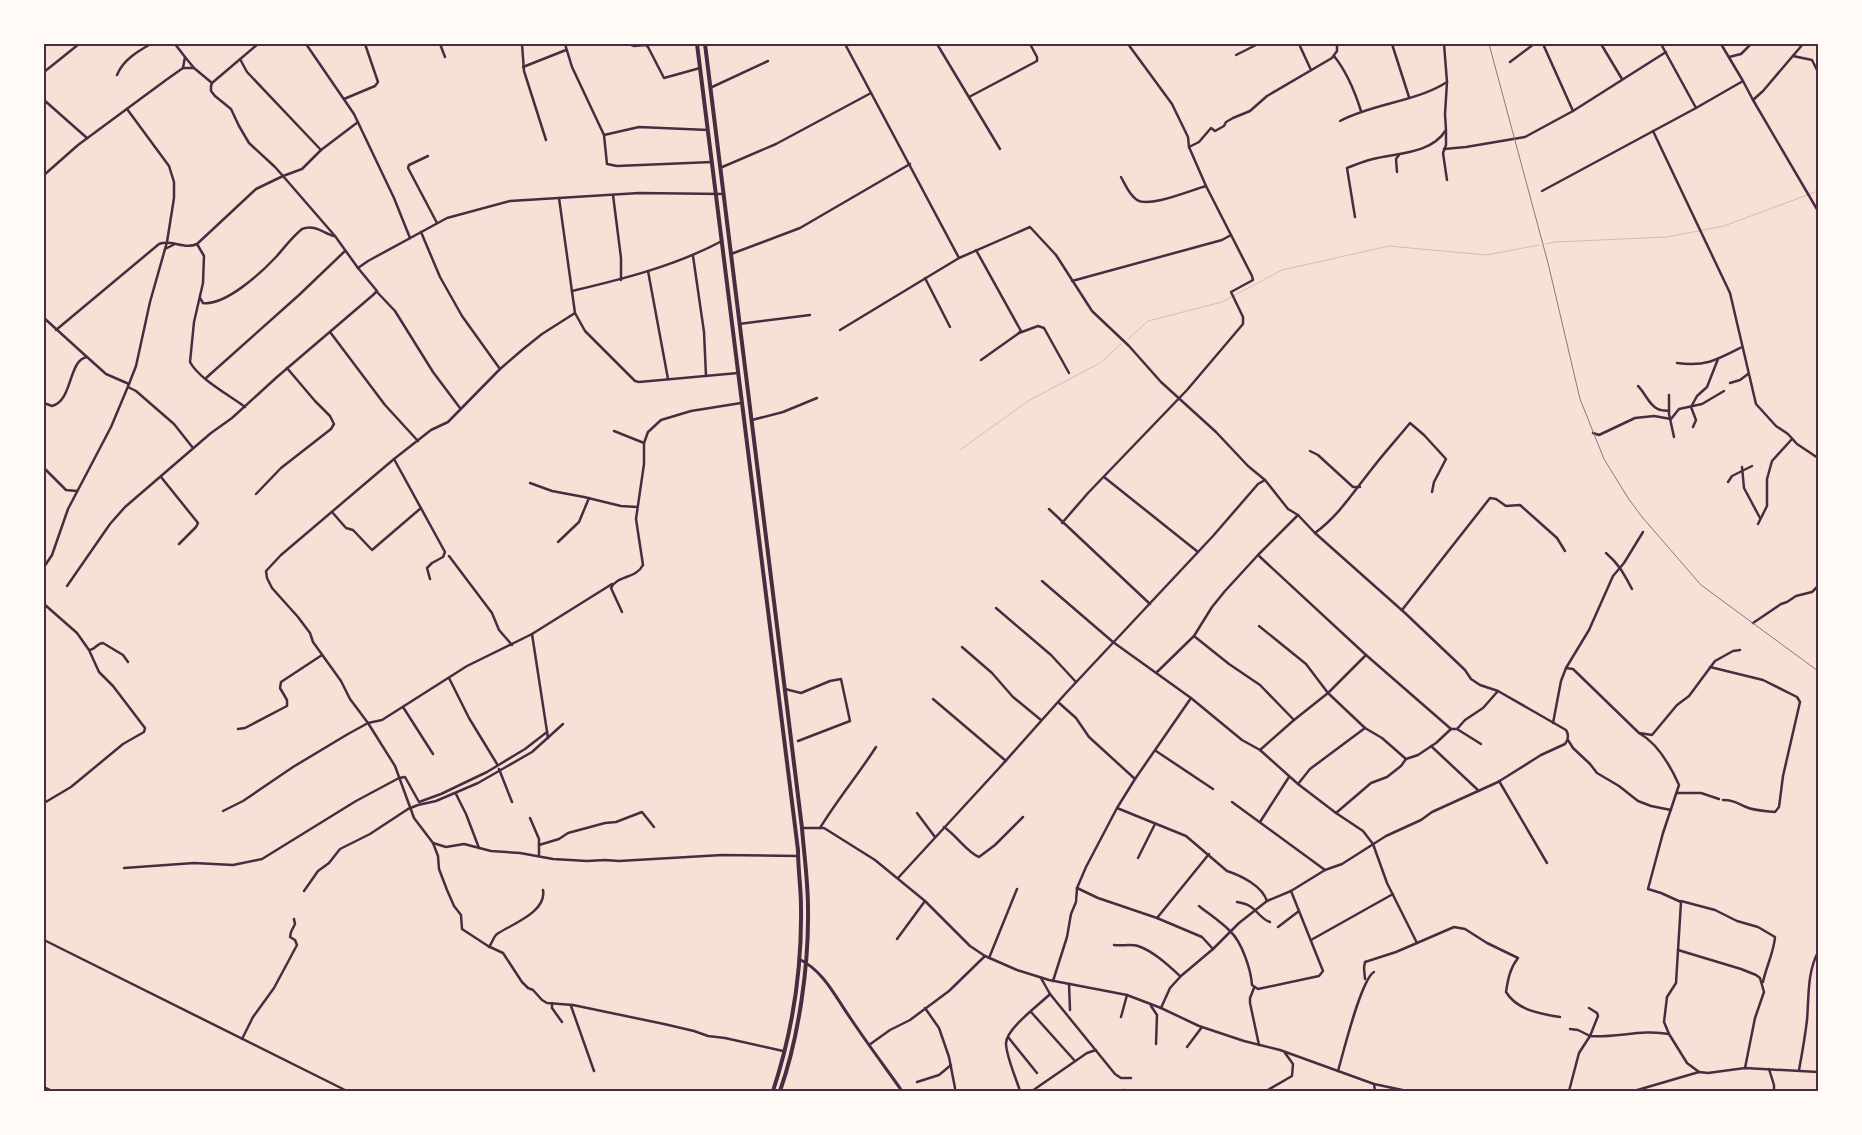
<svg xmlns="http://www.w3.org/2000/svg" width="1862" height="1135" viewBox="0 0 1862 1135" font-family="Roboto,sans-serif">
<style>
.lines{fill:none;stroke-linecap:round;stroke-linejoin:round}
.stream{stroke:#dcb8b0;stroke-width:1}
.minor{stroke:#4a2c40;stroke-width:2.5}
.tertiary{stroke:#4a2c40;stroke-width:3}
.primary{stroke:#4a2c40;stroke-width:4}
.rail{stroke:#8f747c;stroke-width:1}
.neatline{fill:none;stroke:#4a2c40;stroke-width:2}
</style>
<rect width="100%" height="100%" fill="#f7e1d7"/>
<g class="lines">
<g class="stream">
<polyline points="1546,244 1555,242 1667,237 1724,226 1818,191"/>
<polyline points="1128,339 1148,321 1222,302 1282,270 1389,246 1486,255 1539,245"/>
<polyline points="960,450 1028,401 1100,363 1121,344"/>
</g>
<g class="minor">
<polyline points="175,44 185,57 183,68"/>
<polyline points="258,44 212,83 211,86 211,91 215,96 231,109 239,126 249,143 275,167 283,176 302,169 321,150"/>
<polyline points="306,44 354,114 394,198 410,238"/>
<polyline points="440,44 445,57"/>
<polyline points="522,44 524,71 546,140"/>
<polyline points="565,44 572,67 604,135 607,164 617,166 712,162"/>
<polyline points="629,44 634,46 646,45 648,47 664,78 700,68"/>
<polyline points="845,44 959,258"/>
<polyline points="937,44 1000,149"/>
<polyline points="1299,44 1311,70"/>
<polyline points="1392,44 1409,97"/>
<polyline points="1543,44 1573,111"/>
<polyline points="1601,44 1622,79"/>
<polyline points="1721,44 1743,81 1753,100 1763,91 1803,44"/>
<polyline points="1236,55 1258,44"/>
<path d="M1334,56C1347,72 1355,92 1361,111"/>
<polyline points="1793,56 1812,60 1818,72"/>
<polyline points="185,57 194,68 212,83"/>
<polyline points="1729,57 1741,54 1751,44"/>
<polyline points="240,59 247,72 321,150 358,122"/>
<polyline points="1510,62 1534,44"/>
<polyline points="523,67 566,50"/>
<polyline points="44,72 79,44"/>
<path d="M117,75C123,60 138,51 151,44"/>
<polyline points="710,88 768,61"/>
<polyline points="969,97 1037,61 1037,57 1030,44"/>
<polyline points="344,99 375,86 378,82 365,44"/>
<polyline points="44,100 87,138"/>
<polyline points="1753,100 1818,211"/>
<polyline points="1696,108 1743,81"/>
<path d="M1340,121C1374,103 1416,102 1447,82L1444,44"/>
<polyline points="1446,131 1446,145 1443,153 1447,180"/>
<polyline points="1653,131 1730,293 1756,404 1776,426 1788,434 1797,444 1818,458"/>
<polyline points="604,135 639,127 708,130"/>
<polyline points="1189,147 1199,142 1211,128 1215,131 1224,126 1226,122 1233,118 1250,111 1267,96 1332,58 1337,51 1337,44"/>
<polyline points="1444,149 1466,147 1525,137 1573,111 1666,52"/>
<polyline points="428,156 409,165 408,168 437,223"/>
<polyline points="720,168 776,144 871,93"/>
<polyline points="1397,172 1396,159 1399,155"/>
<polyline points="44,175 78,145 166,80 183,68 194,68"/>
<path d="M1121,177C1125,184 1129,195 1137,200C1150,208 1191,190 1206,186"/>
<polyline points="1542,191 1696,108 1661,44"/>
<polyline points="613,195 621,258 621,280"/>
<polyline points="559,198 575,313 585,331 635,381 639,382 738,373"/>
<path d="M1355,217L1347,168C1355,165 1364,161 1373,159C1398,153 1431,154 1446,130L1445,114L1447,82"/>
<polyline points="421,232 440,277 462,316 500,369"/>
<path d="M197,244L204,256L203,283L194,322L190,362C199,379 229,395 245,407"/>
<polyline points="165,249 175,244"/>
<polyline points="976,250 1021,331 1019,333"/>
<polyline points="731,254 800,228 910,164"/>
<polyline points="693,256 704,332 706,376"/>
<polyline points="648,271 668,379"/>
<polyline points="925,278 950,327"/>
<polyline points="1072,281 1222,240 1231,235"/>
<path d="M572,291C623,279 675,266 722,241"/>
<polyline points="377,292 395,311 433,372 460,408"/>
<path d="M200,298L203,303C225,306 261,273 276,257C284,248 292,237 302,229C315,224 323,233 334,236"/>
<polyline points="44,318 87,357"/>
<polyline points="739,324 810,315"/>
<path d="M56,330L159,244C172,239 184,250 197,244L256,189L283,176L335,236L358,268"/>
<polyline points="840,330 959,258 1030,227 1056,255 1092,311 1129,346 1161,382 1216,432 1248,466 1265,480 1258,484 1213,536 1066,693 1001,766 898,878"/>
<polyline points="330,332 385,405 418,441"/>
<polyline points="981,360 1019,333 1038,326 1044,328 1069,373"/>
<path d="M1677,363C1705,367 1717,360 1742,347"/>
<polyline points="206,378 299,295 345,251"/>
<polyline points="1730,383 1740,380 1748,374"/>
<path d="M1638,386C1644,391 1651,409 1661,410C1663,411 1666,410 1669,411"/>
<polyline points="128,387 136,391 174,424 193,448"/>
<polyline points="1669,395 1669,414 1674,437"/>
<path d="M44,403L52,406C73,401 68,360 87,357L106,374L129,384"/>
<polyline points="752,420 783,412 817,398"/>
<polyline points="1693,427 1696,420 1691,407 1697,396 1707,387 1718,359"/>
<polyline points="614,431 644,443"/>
<polyline points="1593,433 1599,435 1635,418 1654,416 1671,419 1679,409 1702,404 1724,391"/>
<polyline points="1310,451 1318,455 1353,487 1360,487"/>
<polyline points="394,459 445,552 443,557 432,563 427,568 430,579"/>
<polyline points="1742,467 1744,488 1760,518"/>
<polyline points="44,468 66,490 77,491"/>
<polyline points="161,477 198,523 196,527 179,544"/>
<polyline points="1104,477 1198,552"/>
<polyline points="1728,482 1732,476 1752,466"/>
<polyline points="530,483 552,491 584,497 621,506 637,507"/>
<polyline points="256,494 281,468 331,429 334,424 330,416 315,401 287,368"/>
<polyline points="1049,509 1150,604"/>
<polyline points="332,512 346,528 353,530 372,550 421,508"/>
<polyline points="1062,523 1088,493 1187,390 1243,324 1243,317 1231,292 1253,280 1252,276 1206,186 1189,147 1188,137 1172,104 1128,44"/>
<polyline points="1758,524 1767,506 1767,479 1772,461 1792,439"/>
<path d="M1315,533C1339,515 1352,494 1371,470C1383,454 1397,439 1410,423L1424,435L1446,459L1434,482L1432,492"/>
<polyline points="558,542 579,522 589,498"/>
<path d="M1606,553C1619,564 1624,574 1632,589"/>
<polyline points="1258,555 1366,655 1451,729"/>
<polyline points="449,556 492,613 499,630 512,645"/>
<polyline points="44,567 52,555 68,509 111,427 129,384 136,366 150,302 167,242 174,198 174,182 169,166 127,109"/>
<polyline points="1042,581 1113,642 1191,698 1242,740 1260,750 1298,784 1336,813"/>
<polyline points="67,586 110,524 125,507 211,433 232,418 277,377 373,295 377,291 358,268 368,261 447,218 510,201 639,193 724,194"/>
<polyline points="44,604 77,633 89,650 99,672 113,686 145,728 144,732 123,744 71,787 44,803"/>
<polyline points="996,608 1051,655 1076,682"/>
<polyline points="1402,610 1490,498 1496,499 1506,506 1520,505 1557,538 1565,551"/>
<path d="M622,612L611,588C617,575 636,579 643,565L636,519L644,464V443L648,432L661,420L691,411L741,403"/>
<polyline points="1753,623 1781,604 1787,602 1796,596 1812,592 1818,586"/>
<polyline points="1259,626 1306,664 1328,693 1365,728 1382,738 1406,759"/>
<polyline points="532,634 548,738"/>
<polyline points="1194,636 1229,664 1260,685 1294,720"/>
<polyline points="962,647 992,673 1013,697 1041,720"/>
<path d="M89,650C95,650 97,643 103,643L123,655L128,662"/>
<path d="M1710,667L1763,680L1797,697L1800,702L1783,776L1779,807L1775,812C1766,811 1755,811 1746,807C1737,803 1733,800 1723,800"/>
<polyline points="1566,668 1573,669 1639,733 1652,735 1677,705 1689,696 1715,661 1733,651 1740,650"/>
<polyline points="1156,673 1194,636 1212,607 1225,591 1258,555 1298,515"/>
<polyline points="449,678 469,718 497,764"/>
<polyline points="785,689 801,693 830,681 841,679 850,721 798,741"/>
<path d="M1498,691L1483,708L1465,720L1457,729H1451L1436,743L1418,755L1406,759L1401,766L1387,777L1371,783L1336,813L1363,831L1373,844L1387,883L1417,943L1454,927L1465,929L1487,943L1518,958C1510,968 1508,979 1506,992C1517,1010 1540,1014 1560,1017"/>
<polyline points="933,699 1006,761"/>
<polyline points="1058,702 1076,718 1089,737 1135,779"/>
<polyline points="403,707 433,754"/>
<polyline points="1553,723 1561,681 1566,668 1589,630 1613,576 1624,563 1643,532"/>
<polyline points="238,729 245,728 287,706 287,700 280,688 281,682 322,655"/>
<polyline points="1457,729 1481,744"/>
<path d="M1639,733C1657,743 1671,767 1679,785L1663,833L1648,889L1661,893L1681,902L1676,983L1667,997L1664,1022L1669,1034L1687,1063L1699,1072"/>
<polyline points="1568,740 1573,748 1590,764 1597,773 1619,786 1638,801 1651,806 1671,810"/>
<polyline points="1431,746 1479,791"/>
<polyline points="1260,750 1294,720 1328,693 1366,655"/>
<polyline points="1156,751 1213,789"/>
<polyline points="499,769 512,802"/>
<polyline points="1499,781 1547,863"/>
<polyline points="1298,784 1310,769 1365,728"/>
<polyline points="1677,793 1701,793 1719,799"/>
<polyline points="456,794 466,814 479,848"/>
<polyline points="1232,802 1325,870"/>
<path d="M1117,808L1186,836L1227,871C1242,876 1262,886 1267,901"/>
<polyline points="223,811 243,801 293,767 348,734 368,723 382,720 467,666 532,634 612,584"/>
<polyline points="917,813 935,837"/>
<polyline points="530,818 539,839 539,856"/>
<polyline points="1260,822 1289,777"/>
<path d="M944,827C957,836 967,852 979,857L995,845L1023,817"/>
<polyline points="802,828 824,828 875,860 925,901 970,946 985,956 1017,970 1049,980 1127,995 1161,1008 1199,1026 1244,1041 1280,1050 1374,1084 1407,1091"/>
<path d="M820,828C837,800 858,775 876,747"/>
<polyline points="433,843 446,847 464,844 491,851 520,853 553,859 587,861 605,860 619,861 722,855 798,856"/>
<polyline points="539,845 559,839 568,833 605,823 616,822 642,812 654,827"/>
<polyline points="1138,858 1155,824"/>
<polyline points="124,868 194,863 233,865 262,859 356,801 399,778 405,777 419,802 441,794 487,772 525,749 547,732"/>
<polyline points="1077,888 1086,867 1117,808 1135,779 1191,698"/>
<polyline points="304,891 318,871 329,863 340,849 370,834 408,809 418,805 436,801 478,783 532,752 563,724"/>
<path d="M1681,901L1715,910L1737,921L1758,927L1775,937C1774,952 1766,967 1763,982"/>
<path d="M1237,902C1258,905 1256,917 1270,922"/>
<path d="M1199,906C1209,914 1221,922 1230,931C1242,942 1251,970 1252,985L1258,989L1319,976L1323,971L1291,891"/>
<polyline points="1157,918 1209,854"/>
<polyline points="1278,927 1299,911"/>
<polyline points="897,939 925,901"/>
<polyline points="44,940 347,1091"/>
<polyline points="1311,940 1393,894"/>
<path d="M1114,945C1122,946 1131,944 1138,946C1153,951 1168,965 1180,976"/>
<path d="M489,947C492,943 494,936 497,934C512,924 547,912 543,890"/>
<polyline points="1678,950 1741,969 1756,975 1760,978 1764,992 1755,1018 1745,1068"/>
<polyline points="989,958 1017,889"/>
<polyline points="1041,978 1050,994 1115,1074 1121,1078 1131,1078"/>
<polyline points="1365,979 1364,968 1365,962 1396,952 1417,943"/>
<path d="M1053,981L1067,937L1071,914L1076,902L1077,888L1098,898L1157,918L1202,937L1213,949L1239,923L1267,901L1291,891L1325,870L1342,864L1386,836L1421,820L1432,812L1498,782L1541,755L1565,744C1569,739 1569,735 1566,730L1498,691L1480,685L1471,679L1465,670L1405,613L1315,533L1298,515L1288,509L1265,480"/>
<polyline points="1069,984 1070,1010"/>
<polyline points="1254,988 1250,998 1250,1003 1259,1045"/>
<polyline points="552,1003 552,1008 562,1022"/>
<polyline points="573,1005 547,1003 542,1000 533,990 528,988 522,982 503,953 488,946 462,929 461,915 454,906 447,890 439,869 438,856 433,843 414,818 395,766 368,723 350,699 341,681 313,642 310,633 298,617 272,588 267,578 266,571 281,555 394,459 431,430 448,422 500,369 522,350 542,334 575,313"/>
<polyline points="1151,1006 1157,1015 1156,1044"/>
<polyline points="925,1008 939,1028 949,1057 955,1088"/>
<polyline points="1161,1008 1170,988 1181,976 1213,949"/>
<path d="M1589,1008L1597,1013L1598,1016L1590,1036C1616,1038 1642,1029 1669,1034"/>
<polyline points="1031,1012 1075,1061"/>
<polyline points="1121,1017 1127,995"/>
<polyline points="1008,1037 1037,1073"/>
<polyline points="242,1039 253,1017 274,988 297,945 295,940 290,937 291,932 295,924 294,919"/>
<polyline points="869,1045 890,1030 910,1020 949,991 985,956"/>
<polyline points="1187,1047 1202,1027"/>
<polyline points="1769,1069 1774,1085 1774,1091"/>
<path d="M1799,1070C1802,1054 1805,1037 1807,1020C1809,997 1807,973 1818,952"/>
<polyline points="594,1071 571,1006 573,1005 664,1024 694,1031 708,1036 725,1038 783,1051"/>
<path d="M1338,1071C1343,1054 1361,979 1374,972"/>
<polyline points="917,1082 939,1075 951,1065"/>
<polyline points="1374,1084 1375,1091"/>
<polyline points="44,1087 52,1091"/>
<polyline points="1124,1090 1127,1091"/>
<path d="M1020,1091C1016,1078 1006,1056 1006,1043C1007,1028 1039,1005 1050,994"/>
<polyline points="1032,1091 1087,1053 1096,1050"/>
<polyline points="1266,1091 1292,1076 1293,1064 1285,1053"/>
<polyline points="1569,1091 1579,1053 1590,1036 1578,1030 1570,1029"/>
<polyline points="1634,1091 1699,1072 1708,1073 1745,1068 1818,1072"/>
</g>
<path class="tertiary" d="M799,959C824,971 836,998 851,1019C867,1043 885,1067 902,1091"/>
<g class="primary">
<path d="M697,44L798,850C798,869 801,888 801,907C802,969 792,1033 773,1091"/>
<path d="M705,44L802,828C804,854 808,881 808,908C809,965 799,1037 780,1091"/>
</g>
<polyline class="rail" points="1489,44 1548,263 1580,399 1604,459 1628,498 1642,517 1701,585 1818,671"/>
</g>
<rect width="1862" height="1135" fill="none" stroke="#fffaf5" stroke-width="90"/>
<rect x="45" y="45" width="1772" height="1045" class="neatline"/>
</svg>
